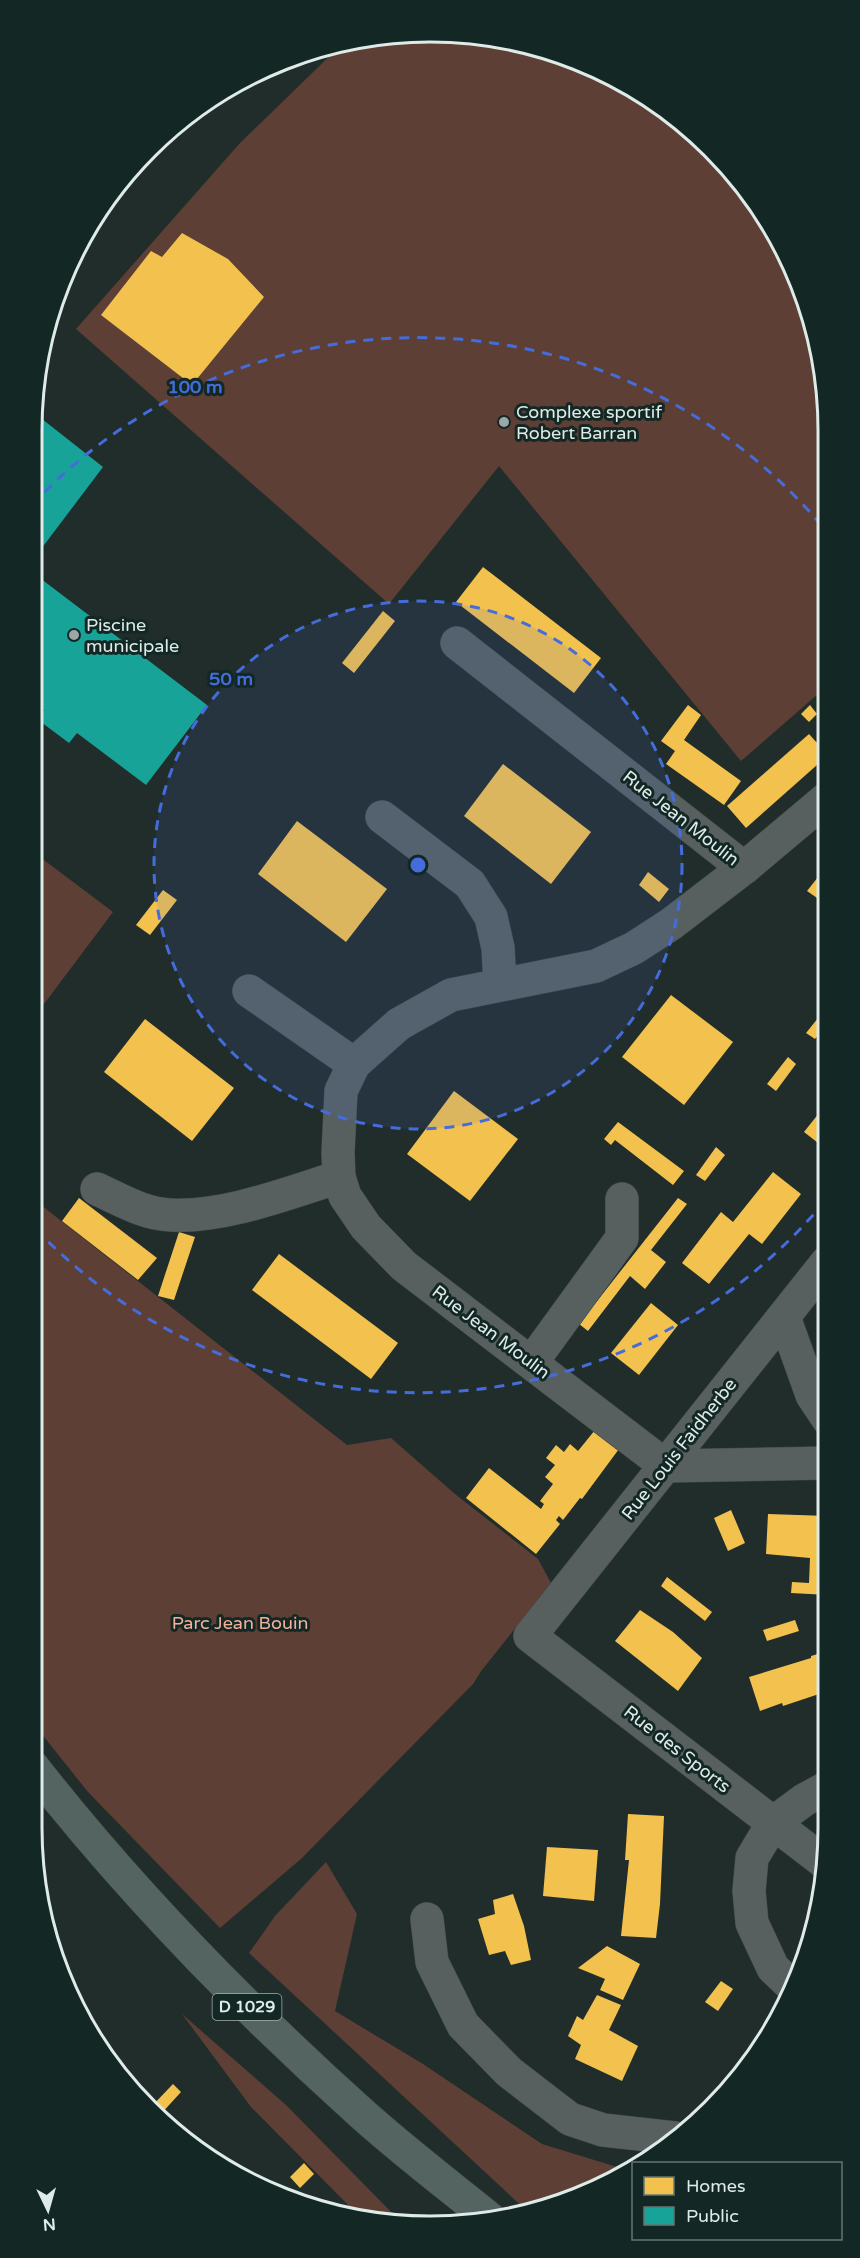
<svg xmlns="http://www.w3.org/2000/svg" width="860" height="2258" viewBox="0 0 860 2258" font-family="'Varela Round',sans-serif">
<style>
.green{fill:#5e3f35}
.homes{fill:#f2c14e}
.public{fill:#17a398}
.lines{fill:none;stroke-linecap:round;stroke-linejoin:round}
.minor-casing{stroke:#3d4746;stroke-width:34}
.major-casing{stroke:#3d4746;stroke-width:34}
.minor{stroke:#57605f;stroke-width:33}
.major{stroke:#546461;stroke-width:33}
.ring{fill:none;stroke:#446ddb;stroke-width:3;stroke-dasharray:10 8}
.poi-dot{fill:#9ca8a6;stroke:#132825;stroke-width:2}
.labels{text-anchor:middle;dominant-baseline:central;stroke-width:6;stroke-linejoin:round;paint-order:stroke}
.shield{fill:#132825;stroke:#a1b0ae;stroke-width:1.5}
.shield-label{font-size:16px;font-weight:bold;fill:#deebe8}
.poi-label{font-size:18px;fill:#deebe8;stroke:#132825;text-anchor:start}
.street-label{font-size:18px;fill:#deebe8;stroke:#132825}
.park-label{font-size:18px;fill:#f5b09a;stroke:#132825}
.rim{fill:none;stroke:#deebe8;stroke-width:3}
.centre{fill:#446ddb;stroke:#132825;stroke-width:3}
.ring-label{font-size:18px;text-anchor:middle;font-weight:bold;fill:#446ddb;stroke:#132825;stroke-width:6;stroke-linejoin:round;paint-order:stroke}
</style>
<rect width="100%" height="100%" fill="#212d2a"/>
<g class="green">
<polygon points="456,32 533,45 651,98 730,168 788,254 825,378 826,687 741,761 499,466 389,604 76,329 240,143 343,43 378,35"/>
<polygon points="32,851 113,912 32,1020"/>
<polygon points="32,1198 347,1445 391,1438 455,1494 538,1559 551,1583 482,1670 473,1684 302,1858 220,1928 88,1792 32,1722"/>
<polygon points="326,1862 357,1914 335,2011 423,2064 542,2144 630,2171 583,2196 529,2213 249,1953 275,1916"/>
<polygon points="182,2014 286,2105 401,2222 378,2223 363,2220 251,2107"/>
</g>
<g class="homes">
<polygon points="182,233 228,259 264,297 192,385 101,315 151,251 162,257"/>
<polygon points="483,567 601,658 574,693 456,602"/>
<polygon points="383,611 395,621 354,673 342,663"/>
<polygon points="826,699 826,714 818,706"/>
<polygon points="688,705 701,715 684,740 741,781 724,805 666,764 675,751 661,741"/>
<polygon points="810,705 817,714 809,722 801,714"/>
<polygon points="826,733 826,750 818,741"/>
<polygon points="809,734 826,753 826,757 746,828 727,806"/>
<polygon points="503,764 591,832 551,884 464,816"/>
<polygon points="297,821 387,889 346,942 258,874"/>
<polygon points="648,872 669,889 659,902 639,885"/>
<polygon points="822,872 826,876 826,891 820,900 807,891"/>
<polygon points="163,890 177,900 150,935 136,925"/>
<polygon points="671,995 733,1042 684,1105 622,1057"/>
<polygon points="827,1007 827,1024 815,1039 806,1033"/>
<polygon points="145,1019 234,1088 192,1141 104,1072"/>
<polygon points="788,1057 796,1064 776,1091 767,1084"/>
<polygon points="454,1091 518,1139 470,1201 407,1154"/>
<polygon points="827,1103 827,1150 804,1132"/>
<polygon points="618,1122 684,1171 673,1185 615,1140 611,1145 604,1139"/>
<polygon points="716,1147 725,1155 705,1181 696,1175"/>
<polygon points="773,1172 801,1194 762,1244 749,1234 709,1284 682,1263 721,1212 733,1222"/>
<polygon points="79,1198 157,1258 138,1280 62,1221"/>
<polygon points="678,1198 687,1204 651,1250 666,1262 645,1289 630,1276 588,1331 579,1324"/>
<polygon points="179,1232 195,1237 174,1300 158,1296"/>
<polygon points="279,1254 398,1343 371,1379 252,1290"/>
<polygon points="651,1303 678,1325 639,1375 611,1353"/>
<polygon points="595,1430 619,1449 582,1499 580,1498 563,1520 559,1516 556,1520 560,1524 536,1554 466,1498 489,1468 541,1509 544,1504 540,1501 553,1484 545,1477 555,1465 546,1458 556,1445 564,1452 570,1444 578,1451"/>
<polygon points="731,1510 745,1543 728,1551 714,1518"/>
<polygon points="768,1514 828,1516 828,1595 791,1593 792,1582 809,1583 810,1558 766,1554"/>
<polygon points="667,1577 712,1612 705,1621 661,1586"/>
<polygon points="640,1610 673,1632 702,1658 678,1691 615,1641"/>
<polygon points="795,1620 799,1631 767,1641 763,1630"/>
<polygon points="828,1651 828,1689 822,1690 822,1693 783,1706 782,1703 760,1711 749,1677 811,1658 811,1656"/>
<polygon points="628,1814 664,1816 660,1904 656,1938 621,1936 629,1860 625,1860"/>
<polygon points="547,1847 598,1850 594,1901 543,1896"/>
<polygon points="513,1894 524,1926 531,1960 511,1965 505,1951 489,1955 478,1919 495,1914 493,1900"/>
<polygon points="607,1946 640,1964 623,2000 600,1990 605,1979 578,1968"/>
<polygon points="721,1981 733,1989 718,2011 705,2002"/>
<polygon points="597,1995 621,2005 609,2030 638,2046 622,2081 575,2059 581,2045 568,2036 577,2016 583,2020"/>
<polygon points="173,2084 181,2092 160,2115 151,2107"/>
<polygon points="304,2163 314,2174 300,2188 290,2177"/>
<polygon points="284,2188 301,2205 278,2194"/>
</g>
<g class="public">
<polygon points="37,415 103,467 32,561 32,430 33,421"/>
<polygon points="32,572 207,705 146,785 77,733 69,743 37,719 44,710 32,700"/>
</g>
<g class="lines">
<g class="minor-casing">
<g id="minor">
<polyline points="457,643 744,868 671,924 634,948 596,966 451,995 399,1024 354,1064 341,1091 338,1153 339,1177 345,1196 366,1227 404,1266 666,1466 828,1463"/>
<polyline points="382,817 470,884 491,917 498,948 500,984"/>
<polyline points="744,868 826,799"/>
<polyline points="249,991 354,1064"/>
<path d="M97,1189C121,1200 144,1214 171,1215C224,1218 288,1193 339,1177"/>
<polyline points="784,1317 812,1395 828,1419"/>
<polyline points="532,1362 622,1238 622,1199"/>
<polyline points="824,1862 530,1636 827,1262"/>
<polyline points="427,1919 432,1962 463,2025 509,2072 570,2119 603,2130 675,2138"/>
<polyline points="794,1988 773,1968 752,1923 749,1891 752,1858 773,1823 804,1800 828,1787"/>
</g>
</g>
<g class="major-casing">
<path id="major" d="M32,1766C130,1891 242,2006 360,2112C402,2150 447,2184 490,2219"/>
</g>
<use href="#minor" class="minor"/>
<use href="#major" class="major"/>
</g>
<circle cx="418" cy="865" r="264" fill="#446ddb" fill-opacity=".12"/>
<g class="ring">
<circle cx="418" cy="865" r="264"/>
<path d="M825 1201A528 528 0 0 1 32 1225M32 505A528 528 0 0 1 822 526"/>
</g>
<g class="poi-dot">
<circle cx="504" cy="422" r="6"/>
<circle cx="74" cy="635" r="6"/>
</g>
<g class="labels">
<rect class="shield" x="212.5" y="1994" width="69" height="26" rx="4.5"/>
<g class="shield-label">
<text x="247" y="2007">D 1029</text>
</g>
<g class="poi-label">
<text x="516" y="412">Complexe sportif<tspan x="516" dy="21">Robert Barran</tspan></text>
<text x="86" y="625">Piscine<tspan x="86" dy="21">municipale</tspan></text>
</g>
<g class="street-label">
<text transform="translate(681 818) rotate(38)">Rue Jean Moulin</text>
<text transform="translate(491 1332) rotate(37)">Rue Jean Moulin</text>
<text transform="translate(679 1449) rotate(-52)">Rue Louis Faidherbe</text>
<text transform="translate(677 1749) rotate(38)">Rue des Sports</text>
</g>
<g class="park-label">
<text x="240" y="1623">Parc Jean Bouin</text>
</g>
</g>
<path d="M0 0H860V2258H0ZM430 42H430A388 388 0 0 1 818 430V1828A388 388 0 0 1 430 2216H430A388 388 0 0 1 42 1828V430A388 388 0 0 1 430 42Z" fill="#132825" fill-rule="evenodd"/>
<path class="rim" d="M430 42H430A388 388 0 0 1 818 430V1828A388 388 0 0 1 430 2216H430A388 388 0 0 1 42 1828V430A388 388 0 0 1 430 42Z"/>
<circle cx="418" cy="865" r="9" class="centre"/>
<g class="ring-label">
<text x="195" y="393">100 m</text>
<text x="231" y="685">50 m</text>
</g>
<rect x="632" y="2162" width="210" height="78" fill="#132825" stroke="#647673" stroke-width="1.5"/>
<rect x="644" y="2177" width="30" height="18" fill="#f2c14e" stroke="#647673" stroke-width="1.5"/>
<text x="686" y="2192" font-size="18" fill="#deebe8">Homes</text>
<rect x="644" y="2207" width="30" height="18" fill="#17a398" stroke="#647673" stroke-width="1.5"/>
<text x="686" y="2222" font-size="18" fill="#deebe8">Public</text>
<g transform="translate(48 2210) rotate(175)" stroke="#132825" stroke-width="4.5" paint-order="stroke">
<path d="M0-4.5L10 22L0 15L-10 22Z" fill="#deebe8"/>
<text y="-9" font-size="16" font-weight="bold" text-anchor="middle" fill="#deebe8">N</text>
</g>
</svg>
